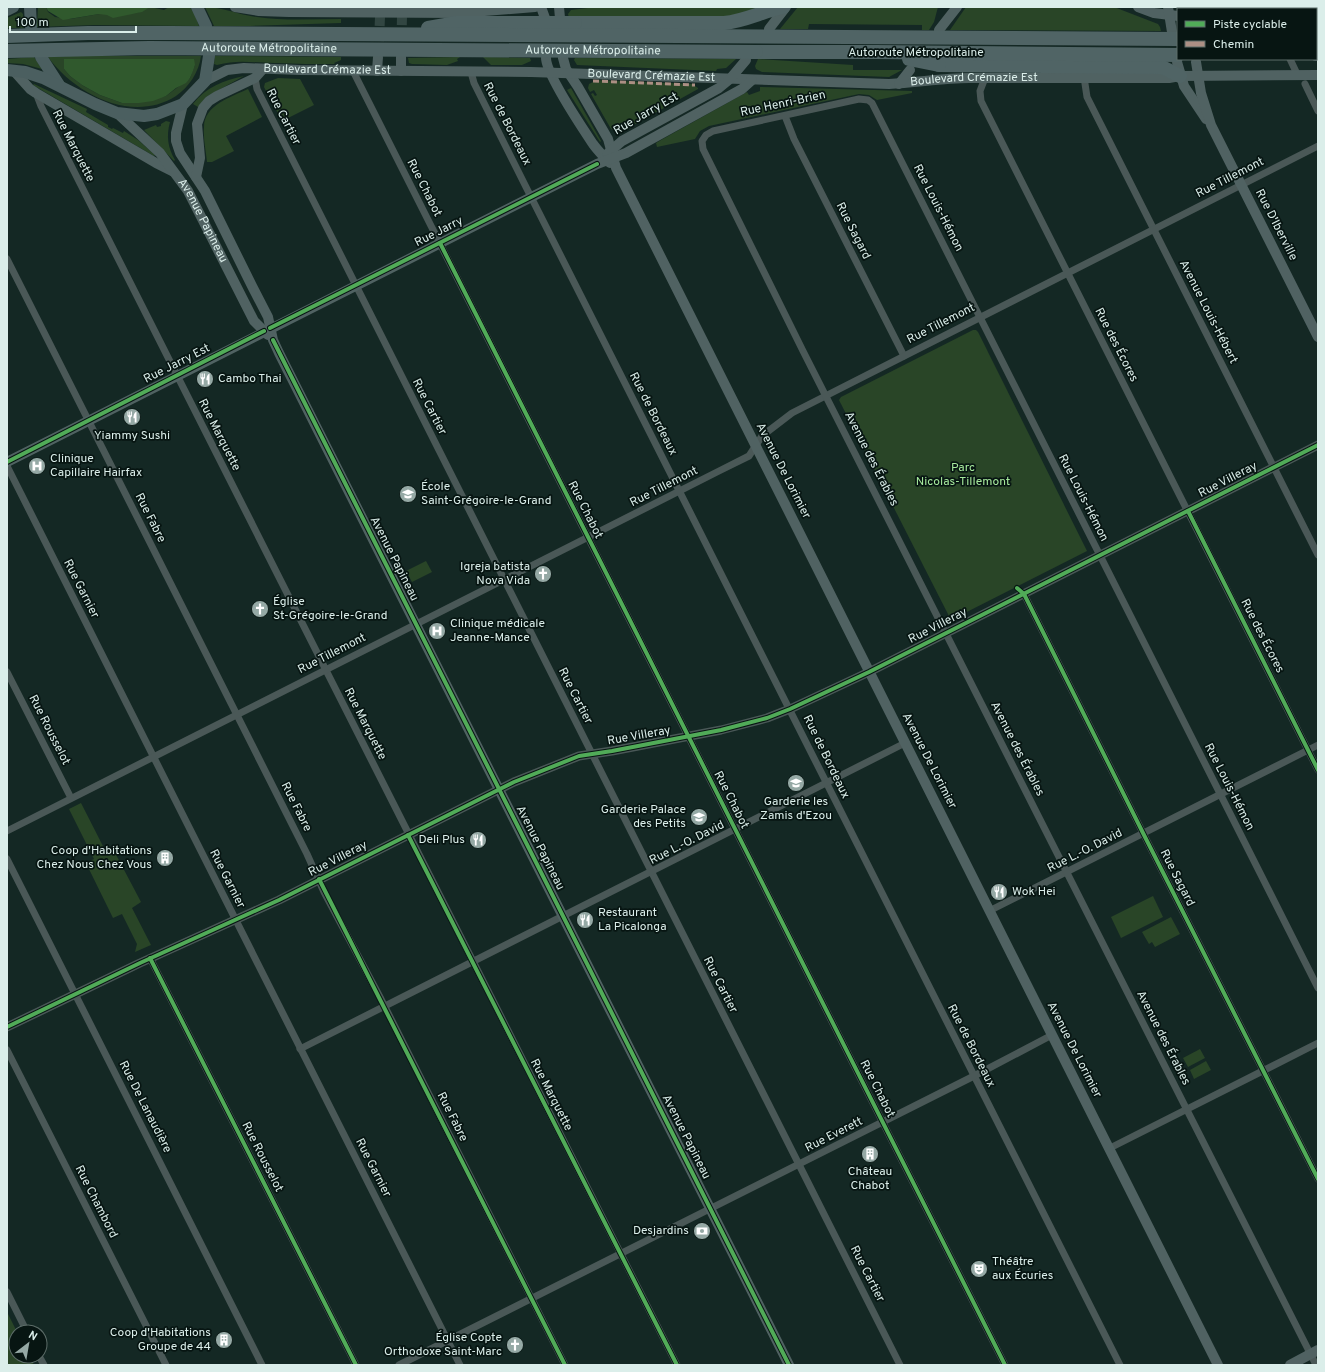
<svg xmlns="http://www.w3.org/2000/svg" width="1325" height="1372" viewBox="0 0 1325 1372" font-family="Overpass,sans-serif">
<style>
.green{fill:#294527;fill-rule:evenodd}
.forest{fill:#30592d}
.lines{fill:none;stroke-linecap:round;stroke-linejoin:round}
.secondary-tunnel{stroke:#324642;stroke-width:10;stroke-dasharray:10 5;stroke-linecap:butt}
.minor{stroke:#4a5857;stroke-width:7}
.tertiary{stroke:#4a5857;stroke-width:9}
.secondary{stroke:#506262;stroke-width:10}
.primary{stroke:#4b5f60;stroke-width:12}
.motorway{stroke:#506465;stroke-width:14}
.motorway-bridge{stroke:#506465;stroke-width:14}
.quiet{stroke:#ac8f84;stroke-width:3;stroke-dasharray:6 3;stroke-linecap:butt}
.cycleway-casing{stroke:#071512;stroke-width:6}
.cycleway{stroke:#51ab58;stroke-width:4}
.labels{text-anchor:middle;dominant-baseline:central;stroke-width:3.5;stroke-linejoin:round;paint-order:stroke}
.street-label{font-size:12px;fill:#dbeeea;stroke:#071512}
.poi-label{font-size:12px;fill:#dbeeea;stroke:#071512;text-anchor:start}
.park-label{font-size:12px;fill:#a7ea9d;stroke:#071512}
</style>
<rect width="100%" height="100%" fill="#142824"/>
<g class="green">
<polygon points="38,7 46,7 48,12 55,17 70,19 99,14 137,13 150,7 164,10 169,7 190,7 195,15 199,26 94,25 37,27"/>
<path d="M205,7C222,7 239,15 257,17C284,21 313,19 341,19V23L250,26H214Z"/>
<polygon points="596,7 766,7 738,17 569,18 568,14 571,10"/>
<polygon points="798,7 938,7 934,22 929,30 922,30 922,25 809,24 808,29 780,29"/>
<polygon points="966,7 1114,7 1158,24 1160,27 1161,31 950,30"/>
<polygon points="21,12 23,14 24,28 7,28 7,18"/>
<path d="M69,56H201C199,72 189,87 176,96C132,124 75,94 48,57ZM113,59L195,65L190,78L166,96L122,103L100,95L82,85L70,76L64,69L65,59Z"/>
<path d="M215,56L341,57V60L334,63L335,64C315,64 295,64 275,63C253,63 239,59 217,65L214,64Z"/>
<polygon points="34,57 42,69 23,64 7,63 7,59"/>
<polygon points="460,57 457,59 458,61 447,65 412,64 409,63 408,58"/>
<polygon points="483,57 530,58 531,61 522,65 491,65"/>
<polygon points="575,58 736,59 726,68 717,69 716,71 577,65 574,60"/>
<polygon points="758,59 853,65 853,70 902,70 889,77 762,72 756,69 755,66"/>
<path d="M244,76L206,97L198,107L193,104C206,87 224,80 244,76Z"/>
<polygon points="278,78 300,79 314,105 282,121 264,87 265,83"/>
<polygon points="594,80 695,84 695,86 698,88 698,89 628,128 627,126 623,128 624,130 617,132 611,129 591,94 593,93 595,96 597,95 594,90 590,92 588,88 589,84 593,82"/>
<polygon points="34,84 87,109 86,112 108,125 108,127 112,129 113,128 123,133 124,131 138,140 155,155 154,156 33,85"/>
<polygon points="760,87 912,91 912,93 877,100 869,95 859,94 709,126 700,131 695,139 657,147 656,143 661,140 747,92 749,95 760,91"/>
<polygon points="571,88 601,141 600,142 567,90"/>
<path d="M248,89L262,117L226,136L234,151L212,162H207C206,151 203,139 204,127C204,105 231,97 248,89Z"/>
<path d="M166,121L170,122C166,136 168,148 175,160L174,161L144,130L156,125L157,127L161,126V124Z"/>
<polygon points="973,330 976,330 978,332 1087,551 951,620 839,400 841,397"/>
<polygon points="426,561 432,572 412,582 406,571"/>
<polygon points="81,803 106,852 113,849 141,902 132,908 151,945 135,952 137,944 122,914 113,918 86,863 94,859 69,809"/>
<polygon points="1153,896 1163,917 1121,938 1111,917"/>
<polygon points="1171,917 1180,934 1155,947 1152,942 1149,944 1142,932"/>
<polygon points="1200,1049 1205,1058 1188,1067 1183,1058"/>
<polygon points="1206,1061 1211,1070 1194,1079 1190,1070"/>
<polygon points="7,1312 17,1332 16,1332 16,1356 29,1356 34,1365 7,1365"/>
</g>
<g class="forest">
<polygon points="46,7 150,7 142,12 113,18 107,15 99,14 63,20 48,11"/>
<polygon points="64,59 194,59 195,65 193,71 190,78 186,83 176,88 166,96 153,101 139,103 122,103 100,95 82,85 70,76 64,69"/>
</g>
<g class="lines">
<g class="secondary-tunnel">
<polyline points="379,41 380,17"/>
<polyline points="401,55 402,17"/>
</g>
<g class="minor">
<polyline points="1264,7 1266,9"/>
<polyline points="1290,59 1298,76"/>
<polyline points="353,71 1005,1365"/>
<polyline points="471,72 474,83 526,187 1120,1365"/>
<polyline points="1084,77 1087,97 1318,555"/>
<path d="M255,78L257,89C470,515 685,940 900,1365"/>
<polyline points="985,78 980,91 981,101 1318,770"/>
<polyline points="1305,84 1318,111"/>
<polyline points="36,93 41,106 677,1365"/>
<polyline points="785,116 794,139 904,356"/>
<polyline points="7,259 307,854 324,892 381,999 565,1365"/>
<polyline points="7,466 460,1365"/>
<polyline points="1024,594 1143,833 1318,1179"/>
<polyline points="7,672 71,798"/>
<polyline points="7,831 719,471 749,456 762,436 792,413 1318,146"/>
<polyline points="7,859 262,1365"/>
<polyline points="989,911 1318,745"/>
<polyline points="150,958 356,1365"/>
<polyline points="300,1049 905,743"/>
<polyline points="7,1050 166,1365"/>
<polyline points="1110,1148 1318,1043"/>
<polyline points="7,1292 27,1332"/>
<polyline points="39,1356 44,1365"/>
<polyline points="399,1365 974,1076 1052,1035"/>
<polyline points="1316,1365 803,351 703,149 702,141 706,135 713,131 859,99 868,100 872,103 1318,988"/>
</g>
<polyline class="tertiary" points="7,1027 140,963 279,900 484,797 514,782 579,756 612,751 721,730 767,718 790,709 869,672 1318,445"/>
<g class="secondary">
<polyline points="235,7 259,11 289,12 459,13 535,7"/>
<polyline points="541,7 545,18"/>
<polyline points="559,7 560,18"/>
<polyline points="1138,7 1154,13 1178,16"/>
<polyline points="1168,7 1172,32"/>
<polyline points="1189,7 1190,9"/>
<polyline points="1316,18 1318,18"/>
<polyline points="769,29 786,7"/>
<polyline points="939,30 957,7"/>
<path d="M546,58C546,74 583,129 593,144C598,151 604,157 610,163"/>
<polyline points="563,58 566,69 578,87 608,139 616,168 1218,1365"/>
<polyline points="1177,62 1184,86 1206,119"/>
<polyline points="1196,62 1201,93 1211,125 1318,337"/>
<polyline points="13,70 30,89 36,93 156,163 172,171"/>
<polyline points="377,71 378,57"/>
<polyline points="401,71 401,57"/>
<path id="s1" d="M205,81L227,70L244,68L300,70L531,72L889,84C916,83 942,78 969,78H1169L1180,76L1318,75"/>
<polyline points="899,84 910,70"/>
<polyline points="183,104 176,133 176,141 180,153 205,191 252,286 268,317 273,340 279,353 789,1365"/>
<path id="s2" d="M117,113L160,153L188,191L254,321L268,335"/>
<polyline points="607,154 622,141 719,88 730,79 746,60"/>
<polyline points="196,177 200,158 197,124 203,108 209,101 217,96 255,78 263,69"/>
<polyline points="7,462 597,164 626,153 742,89 752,80"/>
<polyline points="1290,1365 1318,1350"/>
</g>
<g class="primary">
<polyline points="30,7 31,27"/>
<polyline points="197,7 206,26"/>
<polyline points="7,10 13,7"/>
<polyline points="41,57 59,85"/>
<polyline points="7,70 25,72 43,78 95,104 117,113 144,116 157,114 183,104 205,81 209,56"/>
</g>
<g class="motorway">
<path d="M575,23H724C745,21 763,11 783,7"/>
<polyline points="1316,39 1318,39"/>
<polyline points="756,52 876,52"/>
<polyline points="1316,54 1318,54"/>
<polyline points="939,65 1162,67 1180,76"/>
</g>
<g class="motorway-bridge">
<polyline points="428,28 457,23 575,23"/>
<polyline points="7,36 88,33 169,33 1178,39"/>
<path id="s3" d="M7,51L149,48L756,52"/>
<polyline points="876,52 1178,55"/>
<polyline points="909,59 939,65"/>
</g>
<polyline class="quiet" points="593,81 695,85"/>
<g class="cycleway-casing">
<g id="cycleway">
<polyline points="440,243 1005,1365"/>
<polyline points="270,328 597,164"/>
<polyline points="273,340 789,1365"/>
<polyline points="7,462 264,331"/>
<polyline points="1188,511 1318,770"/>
<polyline points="1017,588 1024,594 1143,833 1318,1179"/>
<polyline points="408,835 677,1365"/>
<polyline points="319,879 565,1365"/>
<polyline points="150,958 356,1365"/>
<polyline points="7,1027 140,963 279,900 484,797 514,782 579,756 612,751 721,730 767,718 790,709 869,672 1318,445"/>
</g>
</g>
<use href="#cycleway" class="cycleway"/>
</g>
<defs>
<g id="restaurant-disc" transform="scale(0.9)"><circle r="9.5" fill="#95a9a5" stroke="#071512"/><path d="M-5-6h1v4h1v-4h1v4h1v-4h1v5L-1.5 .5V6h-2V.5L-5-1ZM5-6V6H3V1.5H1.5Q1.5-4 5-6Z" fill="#fff"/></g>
<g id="hospital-disc" transform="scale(0.9)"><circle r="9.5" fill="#95a9a5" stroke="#071512"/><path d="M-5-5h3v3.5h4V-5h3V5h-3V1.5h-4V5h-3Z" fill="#fff"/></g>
<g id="school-disc" transform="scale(0.9)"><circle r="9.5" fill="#95a9a5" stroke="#071512"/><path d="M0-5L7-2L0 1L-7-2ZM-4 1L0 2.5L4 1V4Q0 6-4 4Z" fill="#fff"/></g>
<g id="church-disc" transform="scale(0.9)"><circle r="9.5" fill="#95a9a5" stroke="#071512"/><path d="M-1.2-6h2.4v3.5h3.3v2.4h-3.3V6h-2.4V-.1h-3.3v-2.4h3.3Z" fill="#fff"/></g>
<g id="building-disc" transform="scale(0.9)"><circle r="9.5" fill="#95a9a5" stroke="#071512"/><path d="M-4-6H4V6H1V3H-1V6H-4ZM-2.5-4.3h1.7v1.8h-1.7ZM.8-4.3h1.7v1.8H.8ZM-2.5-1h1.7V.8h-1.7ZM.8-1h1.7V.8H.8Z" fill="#fff"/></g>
<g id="bank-disc" transform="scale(0.9)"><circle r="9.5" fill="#95a9a5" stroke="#071512"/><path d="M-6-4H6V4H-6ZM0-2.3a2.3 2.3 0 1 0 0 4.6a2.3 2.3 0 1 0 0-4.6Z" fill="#fff"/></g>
<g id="theatre-disc" transform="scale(0.9)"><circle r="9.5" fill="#95a9a5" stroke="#071512"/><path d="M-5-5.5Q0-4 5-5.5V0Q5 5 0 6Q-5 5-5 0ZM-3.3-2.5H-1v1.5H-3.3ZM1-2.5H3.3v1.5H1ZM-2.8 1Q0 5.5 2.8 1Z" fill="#fff"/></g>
</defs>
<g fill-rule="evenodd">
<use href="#restaurant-disc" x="205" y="379"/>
<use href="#restaurant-disc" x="132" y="417"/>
<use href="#hospital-disc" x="37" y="466"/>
<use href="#school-disc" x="408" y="494"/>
<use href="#church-disc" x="543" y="574"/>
<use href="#church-disc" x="260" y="609"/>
<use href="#hospital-disc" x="437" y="631"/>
<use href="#school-disc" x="796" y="783"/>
<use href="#school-disc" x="699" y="817"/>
<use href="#restaurant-disc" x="478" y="840"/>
<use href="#building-disc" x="165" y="858"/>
<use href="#restaurant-disc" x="999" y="892"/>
<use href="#restaurant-disc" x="585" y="920"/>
<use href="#building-disc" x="870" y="1154"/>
<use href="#bank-disc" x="702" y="1231"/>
<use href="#theatre-disc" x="979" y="1269"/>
<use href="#building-disc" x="224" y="1340"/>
<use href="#church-disc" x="515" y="1345"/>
</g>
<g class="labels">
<g class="street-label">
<text stroke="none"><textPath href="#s3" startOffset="262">Autoroute Métropolitaine</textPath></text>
<text stroke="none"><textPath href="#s3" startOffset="586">Autoroute Métropolitaine</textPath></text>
<text x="916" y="53">Autoroute Métropolitaine</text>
<text stroke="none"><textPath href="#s1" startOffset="125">Boulevard Crémazie Est</textPath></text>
<text stroke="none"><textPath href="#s1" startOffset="449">Boulevard Crémazie Est</textPath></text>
<text stroke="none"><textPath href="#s1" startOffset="772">Boulevard Crémazie Est</textPath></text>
<text transform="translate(783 104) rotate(-12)">Rue Henri-Brien</text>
<text transform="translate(646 114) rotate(-30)">Rue Jarry Est</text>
<text transform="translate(283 117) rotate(63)">Rue Cartier</text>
<text transform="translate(507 124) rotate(63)">Rue de Bordeaux</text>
<text transform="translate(73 146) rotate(63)">Rue Marquette</text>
<text transform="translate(1230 178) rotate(-27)">Rue Tillemont</text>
<text transform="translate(424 188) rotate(63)">Rue Chabot</text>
<text transform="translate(938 208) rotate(63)">Rue Louis-Hémon</text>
<text stroke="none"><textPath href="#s2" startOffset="139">Avenue Papineau</textPath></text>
<text transform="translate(1276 225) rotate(63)">Rue D'Iberville</text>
<text transform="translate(853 231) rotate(63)">Rue Sagard</text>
<text transform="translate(439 232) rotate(-27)">Rue Jarry</text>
<text transform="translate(1208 312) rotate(63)">Avenue Louis-Hébert</text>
<text transform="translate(941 324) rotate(-27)">Rue Tillemont</text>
<text transform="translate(1116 345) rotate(63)">Rue des Écores</text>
<text transform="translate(177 364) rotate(-27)">Rue Jarry Est</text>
<text transform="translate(429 407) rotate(63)">Rue Cartier</text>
<text transform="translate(653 414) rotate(63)">Rue de Bordeaux</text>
<text transform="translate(219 435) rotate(63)">Rue Marquette</text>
<text transform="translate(871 459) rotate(63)">Avenue des Érables</text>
<text transform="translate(783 471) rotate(63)">Avenue De Lorimier</text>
<text transform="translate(1228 480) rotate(-27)">Rue Villeray</text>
<text transform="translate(664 487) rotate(-27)">Rue Tillemont</text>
<text transform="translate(1083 498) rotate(63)">Rue Louis-Hémon</text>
<text transform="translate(585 510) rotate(63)">Rue Chabot</text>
<text transform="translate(150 518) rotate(63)">Rue Fabre</text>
<text transform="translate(394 559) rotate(63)">Avenue Papineau</text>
<text transform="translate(81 589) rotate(63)">Rue Garnier</text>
<text transform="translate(938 626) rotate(-27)">Rue Villeray</text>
<text transform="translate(1262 636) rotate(63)">Rue des Écores</text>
<text transform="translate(332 654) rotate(-27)">Rue Tillemont</text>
<text transform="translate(575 696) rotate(63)">Rue Cartier</text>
<text transform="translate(365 724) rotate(63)">Rue Marquette</text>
<text transform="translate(49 730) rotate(63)">Rue Rousselot</text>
<text transform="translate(639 736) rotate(-10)">Rue Villeray</text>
<text transform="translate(1017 749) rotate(63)">Avenue des Érables</text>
<text transform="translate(826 757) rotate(64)">Rue de Bordeaux</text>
<text transform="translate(929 761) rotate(63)">Avenue De Lorimier</text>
<text transform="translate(1229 787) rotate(63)">Rue Louis-Hémon</text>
<text transform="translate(731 800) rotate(63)">Rue Chabot</text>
<text transform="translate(296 807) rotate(63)">Rue Fabre</text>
<text transform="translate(687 843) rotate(-27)">Rue L.-O. David</text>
<text transform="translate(540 848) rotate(63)">Avenue Papineau</text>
<text transform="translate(1085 851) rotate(-27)">Rue L.-O. David</text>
<text transform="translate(338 859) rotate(-27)">Rue Villeray</text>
<text transform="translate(1177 878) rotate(63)">Rue Sagard</text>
<text transform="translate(227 879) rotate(63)">Rue Garnier</text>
<text transform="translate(720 985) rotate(63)">Rue Cartier</text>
<text transform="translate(1163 1038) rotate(63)">Avenue des Érables</text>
<text transform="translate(971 1046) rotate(63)">Rue de Bordeaux</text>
<text transform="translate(1074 1050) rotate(63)">Avenue De Lorimier</text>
<text transform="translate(877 1089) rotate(63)">Rue Chabot</text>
<text transform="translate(551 1095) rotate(63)">Rue Marquette</text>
<text transform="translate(145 1107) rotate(63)">Rue De Lanaudière</text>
<text transform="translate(452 1117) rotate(63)">Rue Fabre</text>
<text transform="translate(834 1135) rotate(-27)">Rue Everett</text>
<text transform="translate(686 1137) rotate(63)">Avenue Papineau</text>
<text transform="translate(262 1157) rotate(63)">Rue Rousselot</text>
<text transform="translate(373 1168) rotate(63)">Rue Garnier</text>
<text transform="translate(96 1202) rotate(63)">Rue Chambord</text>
<text transform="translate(867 1274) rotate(63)">Rue Cartier</text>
</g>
<g class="poi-label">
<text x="218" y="379">Cambo Thai</text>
<text x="132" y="436" text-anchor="middle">Yiammy Sushi</text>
<text x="50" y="459">Clinique<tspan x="50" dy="14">Capillaire Hairfax</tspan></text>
<text x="421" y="487">École<tspan x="421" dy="14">Saint-Grégoire-le-Grand</tspan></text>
<text x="530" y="567" text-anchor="end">Igreja batista<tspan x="530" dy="14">Nova Vida</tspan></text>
<text x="273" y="602">Église<tspan x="273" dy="14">St-Grégoire-le-Grand</tspan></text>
<text x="450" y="624">Clinique médicale<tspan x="450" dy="14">Jeanne-Mance</tspan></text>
<text x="796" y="802" text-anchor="middle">Garderie les<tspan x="796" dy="14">Zamis d'Ezou</tspan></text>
<text x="686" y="810" text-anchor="end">Garderie Palace<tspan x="686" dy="14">des Petits</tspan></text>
<text x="465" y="840" text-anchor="end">Deli Plus</text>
<text x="152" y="851" text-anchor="end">Coop d'Habitations<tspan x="152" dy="14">Chez Nous Chez Vous</tspan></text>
<text x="1012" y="892">Wok Hei</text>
<text x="598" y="913">Restaurant<tspan x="598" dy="14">La Picalonga</tspan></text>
<text x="870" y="1172" text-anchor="middle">Château<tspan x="870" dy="14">Chabot</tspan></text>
<text x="689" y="1231" text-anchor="end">Desjardins</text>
<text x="992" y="1262">Théâtre<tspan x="992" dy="14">aux Écuries</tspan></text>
<text x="211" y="1333" text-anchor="end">Coop d'Habitations<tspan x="211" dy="14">Groupe de 44</tspan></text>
<text x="502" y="1338" text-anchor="end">Église Copte<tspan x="502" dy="14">Orthodoxe Saint-Marc</tspan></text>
</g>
<g class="park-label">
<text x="963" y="468">Parc<tspan x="963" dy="14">Nicolas-Tillemont</tspan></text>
</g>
</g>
<rect width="1325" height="1372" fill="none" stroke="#dbeeea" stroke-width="16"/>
<rect x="1177" y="8" width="140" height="52" fill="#071512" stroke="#5c6c68"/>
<rect x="1185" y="21" width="20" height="6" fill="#51ab58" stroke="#5c6c68"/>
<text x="1213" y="28" font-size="12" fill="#dbeeea">Piste cyclable</text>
<rect x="1185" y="41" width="20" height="6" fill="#ac8f84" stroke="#5c6c68"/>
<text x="1213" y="48" font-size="12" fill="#dbeeea">Chemin</text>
<g transform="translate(28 1344) rotate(31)"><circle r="19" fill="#071512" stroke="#5c6c68"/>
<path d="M0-3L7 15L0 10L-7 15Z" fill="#95a9a5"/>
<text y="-6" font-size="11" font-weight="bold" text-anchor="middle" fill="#dbeeea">N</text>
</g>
<path d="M10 26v6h126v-6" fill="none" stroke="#dbeeea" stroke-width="2"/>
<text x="16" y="26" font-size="12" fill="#dbeeea" stroke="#071512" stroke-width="3" paint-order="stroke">100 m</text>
</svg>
